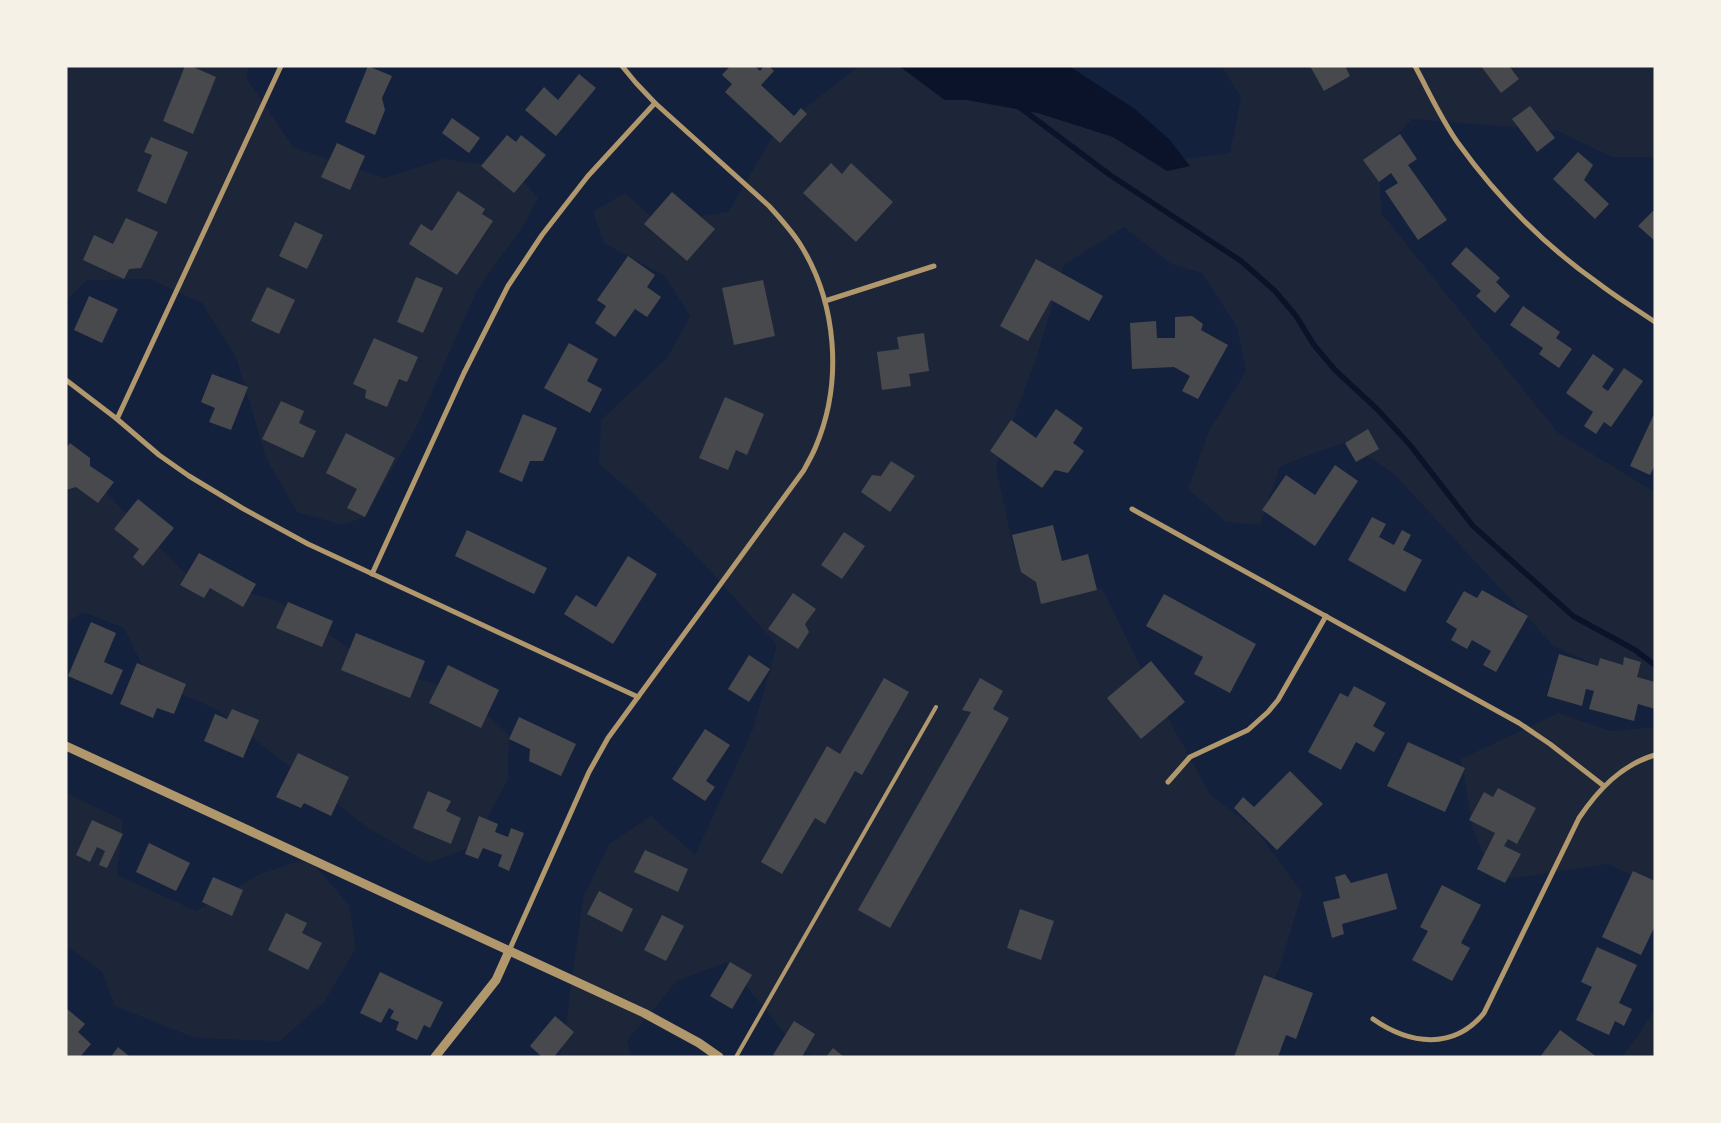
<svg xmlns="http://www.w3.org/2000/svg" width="1721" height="1123" viewBox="0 0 1721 1123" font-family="'DejaVu Sans',sans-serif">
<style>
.green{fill:#1d2539}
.water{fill:#0b132b}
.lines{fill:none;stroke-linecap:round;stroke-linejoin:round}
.stream{stroke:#0b132b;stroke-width:5.5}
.building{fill:#48494c}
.service{stroke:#b1986c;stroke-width:4}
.minor{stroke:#b1986c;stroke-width:5}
.tertiary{stroke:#b1986c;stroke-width:9}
</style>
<rect width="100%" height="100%" fill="#14213d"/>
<g class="green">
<polygon points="66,66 249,66 246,77 293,147 385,178 443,159 512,168 538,198 523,226 477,290 416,428 365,517 342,525 297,512 266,458 236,357 202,303 150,279 87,280 66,301"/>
<polygon points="859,66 899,66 945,100 967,100 1038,113 1114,137 1167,171 1189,166 1184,159 1230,153 1241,97 1221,66 1655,66 1655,157 1612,157 1558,131 1412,119 1377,156 1382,214 1558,433 1655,492 1655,693 1554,646 1392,472 1345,442 1280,466 1260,525 1226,522 1188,489 1209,431 1246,371 1237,327 1202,273 1171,264 1124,227 1064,265 1037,356 996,466 1014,551 1103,590 1146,678 1210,794 1257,831 1302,893 1279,969 1236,1057 815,1057 795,1047 727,962 677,981 627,1041 631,1057 559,1057 564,1039 583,898 609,844 651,816 695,855 753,729 777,645 692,551 636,496 599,464 601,420 668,357 690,316 665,276 604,243 593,211 625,193 658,223 728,212 776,131"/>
<polygon points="66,456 70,456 188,576 277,601 377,666 462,692 509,735 508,779 473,846 429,863 369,829 216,709 150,681 124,628 83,612 66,624"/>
<polygon points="1558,713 1611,731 1655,727 1655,886 1608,864 1495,881 1473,830 1461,759"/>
<polygon points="66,793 123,820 117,875 196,911 258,875 308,858 349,905 356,948 325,1001 280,1041 195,1038 115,1006 102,972 70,948 66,950"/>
<polygon points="1655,1010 1655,1057 1623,1057"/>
</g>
<polygon class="water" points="899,66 1069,66 1135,109 1170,140 1190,166 1167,171 1113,137 1038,113 967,100 945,100"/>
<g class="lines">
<polyline class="stream" points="1018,106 1110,175 1241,261 1275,291 1296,316 1314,345 1335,370 1377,409 1410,445 1473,526 1573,616 1635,650 1655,665"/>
</g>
<g class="building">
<polygon points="185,66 191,66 216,77 193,134 163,121"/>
<polygon points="368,66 392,76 382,98 385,110 375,135 345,122"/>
<polygon points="730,66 755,66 760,71 764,66 769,66 774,71 761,85 794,116 801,108 807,114 780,143 725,92 732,84 722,75"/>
<polygon points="1310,66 1345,66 1350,76 1324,91"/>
<polygon points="1481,66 1509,66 1519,79 1501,93"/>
<polygon points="579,74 596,88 556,136 525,110 544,87 558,100"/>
<polygon points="1530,106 1555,138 1537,152 1512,119"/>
<polygon points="452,118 480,138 469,153 442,133"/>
<polygon points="1400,134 1417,159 1408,165 1447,220 1418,240 1385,191 1398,183 1391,173 1379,182 1363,160"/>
<polygon points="507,135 516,142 521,135 546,155 514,193 481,166"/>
<polygon points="151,137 188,152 166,204 137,191 152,155 144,152"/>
<polygon points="337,143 365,156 350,190 321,177"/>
<polygon points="1578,152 1593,165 1584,180 1609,204 1595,219 1553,179"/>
<polygon points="831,163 842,174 851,163 893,202 856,242 803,193"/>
<polygon points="458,191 485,209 482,214 493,221 457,275 409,244 421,224 432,231"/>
<polygon points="672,192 715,229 687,261 644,224"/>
<polygon points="1653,211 1655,211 1655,241 1638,226"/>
<polygon points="126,218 158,232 141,268 129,269 124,279 83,260 94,235 113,244"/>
<polygon points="295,222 323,235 307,269 279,256"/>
<polygon points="1466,247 1500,278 1496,282 1510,296 1495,313 1476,296 1481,291 1451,264"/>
<polygon points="628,256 655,275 647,287 661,297 647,317 635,309 615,337 595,323 606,306 597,300"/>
<polygon points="1036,259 1103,296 1089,321 1051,300 1028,341 1000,326"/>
<polygon points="416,277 443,288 423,333 397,322"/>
<polygon points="763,280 775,336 734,345 722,288"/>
<polygon points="267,287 295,300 279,334 251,321"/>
<polygon points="89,296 118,309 102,343 74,330"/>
<polygon points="1523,306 1560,332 1556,338 1572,349 1559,368 1539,354 1543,348 1510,325"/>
<polygon points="1192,316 1203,324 1201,330 1228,345 1198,399 1182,391 1190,376 1174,367 1132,369 1130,323 1156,321 1157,338 1175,338 1175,317"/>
<polygon points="924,333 929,371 909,374 911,386 882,390 877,352 899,349 897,337"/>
<polygon points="374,338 418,357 407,382 399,379 387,407 365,398 366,390 353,384"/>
<polygon points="569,343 598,359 587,381 602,389 590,413 544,388"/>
<polygon points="1593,354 1614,369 1602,387 1608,391 1624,368 1643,381 1611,427 1604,422 1596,434 1584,426 1593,412 1566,393"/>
<polygon points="212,374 248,387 231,430 209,422 215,408 201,402"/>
<polygon points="725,397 764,414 747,455 736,450 728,470 699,458"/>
<polygon points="281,401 304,411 299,423 316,431 303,458 262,439"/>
<polygon points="1056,409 1083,428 1073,443 1084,451 1068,473 1055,470 1042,488 990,451 1011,420 1036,438"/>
<polygon points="1655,412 1655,465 1650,475 1630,466"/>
<polygon points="523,414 557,428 543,461 530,461 522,482 499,472"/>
<polygon points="1368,429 1379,449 1356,462 1345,443"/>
<polygon points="346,433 395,458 365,517 347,508 357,489 326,473"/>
<polygon points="70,443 90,458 90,466 114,482 98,503 76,487 66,490 66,448"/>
<polygon points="891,461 915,476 890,512 861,492 872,475 881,476"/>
<polygon points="1335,465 1358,481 1315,546 1262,510 1286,475 1315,495"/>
<polygon points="138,499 174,528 143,566 133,557 139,549 114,529"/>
<polygon points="1372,517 1386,524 1379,537 1394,545 1402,530 1411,535 1403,550 1422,560 1405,592 1348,560"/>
<polygon points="1053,525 1062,561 1088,554 1097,590 1041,604 1036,582 1021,572 1012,535"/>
<polygon points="467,530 547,568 534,594 455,556"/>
<polygon points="844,532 865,546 842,579 821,565"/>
<polygon points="199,553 256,584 243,607 210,588 204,598 180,585"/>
<polygon points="628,556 657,574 613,644 564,614 576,595 596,607"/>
<polygon points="1482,590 1528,616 1496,672 1483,665 1491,651 1472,640 1467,649 1451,640 1457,629 1446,622 1464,591 1477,598"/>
<polygon points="793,593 816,609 805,624 809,632 798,649 768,629"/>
<polygon points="1164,594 1256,644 1230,693 1194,674 1203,657 1146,626"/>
<polygon points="288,602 333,621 322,647 276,628"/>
<polygon points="91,622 116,633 104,662 123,670 112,695 68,676"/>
<polygon points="356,633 425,661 410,698 341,670"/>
<polygon points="1559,654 1598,666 1600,658 1623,665 1624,657 1641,662 1637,677 1655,682 1655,709 1638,704 1634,721 1589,709 1594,691 1586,689 1582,706 1547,696"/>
<polygon points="749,655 770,669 749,702 728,689"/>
<polygon points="1151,661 1185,702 1141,739 1107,698"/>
<polygon points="137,663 186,684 174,714 157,708 153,718 120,704"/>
<polygon points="448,665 499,690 481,728 429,703"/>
<polygon points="884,678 909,692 862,775 855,771 825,824 815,818 782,874 761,862 827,746 840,754"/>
<polygon points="980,678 1003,691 993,709 1009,718 890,928 858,910 971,712 962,710"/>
<polygon points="1354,686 1386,703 1373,726 1385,733 1374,752 1356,742 1341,770 1308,752 1340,693 1348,697"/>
<polygon points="232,709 259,720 243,758 204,741 215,714 227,719"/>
<polygon points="519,717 576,744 561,776 529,761 530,749 509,739"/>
<polygon points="705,729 730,745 706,781 715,787 705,801 672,779"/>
<polygon points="1408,742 1465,768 1445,812 1387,786"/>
<polygon points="298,753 349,777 331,816 304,803 301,808 276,797"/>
<polygon points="1290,771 1323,804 1277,850 1234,808 1243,797 1254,807"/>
<polygon points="1498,788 1536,808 1517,844 1508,839 1504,846 1521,854 1505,883 1477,869 1495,833 1469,820 1484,792 1493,797"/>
<polygon points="428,791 451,801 446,811 461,818 451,844 413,828"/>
<polygon points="479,816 498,824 495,832 508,837 511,828 524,833 509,871 498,866 502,855 483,848 478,859 465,854"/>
<polygon points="92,820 123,834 107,868 99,865 105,851 97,847 90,862 76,855"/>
<polygon points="149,843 190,863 176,891 136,872"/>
<polygon points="645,850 688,869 678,892 634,872"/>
<polygon points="1633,871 1655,881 1655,926 1641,955 1602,937"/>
<polygon points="1387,873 1397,909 1342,924 1344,934 1332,938 1323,902 1340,898 1335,877 1345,874 1351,883"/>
<polygon points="213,877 243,890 232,916 202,902"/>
<polygon points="1442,885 1481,905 1461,943 1470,948 1452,981 1412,960 1428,931 1420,927"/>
<polygon points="599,891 633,909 622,932 587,914"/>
<polygon points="1020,909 1054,921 1041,960 1007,948"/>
<polygon points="286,913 307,923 302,933 322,943 308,970 268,950"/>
<polygon points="662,915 684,926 666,961 644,950"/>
<polygon points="1597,947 1637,965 1619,1003 1632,1009 1624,1026 1615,1021 1609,1035 1576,1020 1592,987 1581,982"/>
<polygon points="730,962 752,975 732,1009 710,996"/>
<polygon points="380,972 443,1002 430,1028 424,1025 417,1040 396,1030 399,1022 390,1018 394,1011 389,1008 381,1023 360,1013"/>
<polygon points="1264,975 1313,993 1296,1039 1286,1035 1278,1057 1234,1057"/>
<polygon points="66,1008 85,1024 78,1032 91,1044 80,1057 68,1057 66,1055"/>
<polygon points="555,1016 574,1032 554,1057 542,1057 530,1046"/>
<polygon points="794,1021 815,1034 802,1057 777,1057 773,1055"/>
<polygon points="1560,1030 1597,1057 1540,1057"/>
<polygon points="118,1047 130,1057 111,1057"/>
<polygon points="833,1048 844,1057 826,1057"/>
</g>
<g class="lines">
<polyline class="service" points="736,1057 936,707"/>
<g class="minor">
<path d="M1415,66C1429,92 1441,119 1458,143C1497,197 1544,245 1598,283C1616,297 1636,309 1655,322"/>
<polyline points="825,301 934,266"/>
<polyline points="66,380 117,419 159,455 189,476 242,508 308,544 638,697"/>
<polyline points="117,419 281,66"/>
<polyline points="1132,509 1519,723 1550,744 1604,786"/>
<polyline points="372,574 464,373 508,286 542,235 588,176 655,103"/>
<polyline points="1168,782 1190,757 1248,730 1268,712 1278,700 1326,616"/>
<path d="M509,951L589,772L608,738L804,470C808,462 813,454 816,446C843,382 837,303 800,244C791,230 780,218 769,206L655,103L636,83L622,66"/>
<path d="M1373,1019C1410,1045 1454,1050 1484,1013L1579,818C1598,790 1621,765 1655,755"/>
</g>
<g class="tertiary">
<polyline points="66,746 644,1013 699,1043 719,1057"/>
<polyline points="435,1057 496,980 509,951"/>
</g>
</g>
<rect width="1721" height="1123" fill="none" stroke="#f6f1e7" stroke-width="135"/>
</svg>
